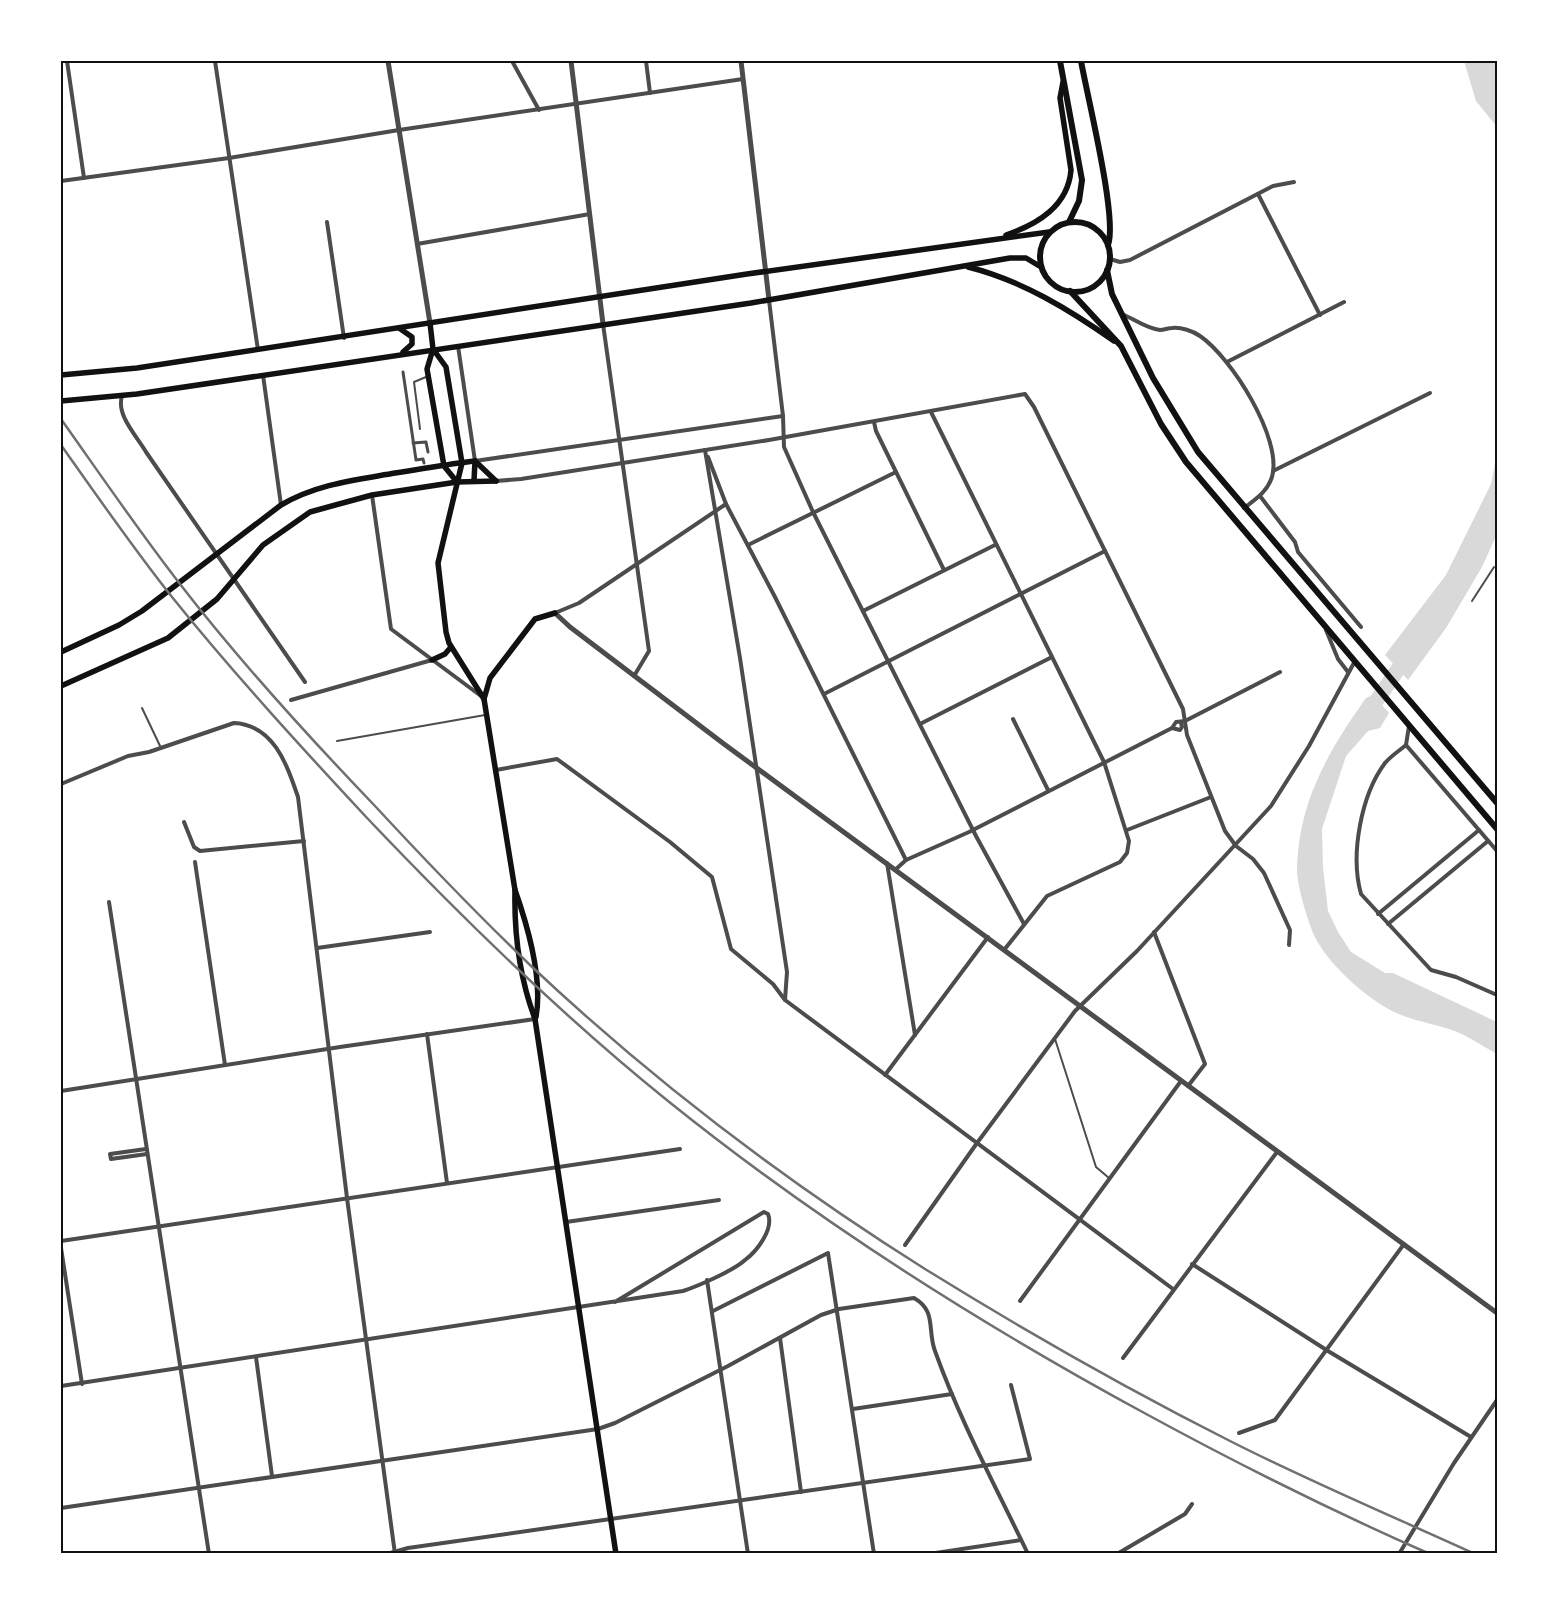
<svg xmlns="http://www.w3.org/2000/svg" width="1558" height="1615" viewBox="0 0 1558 1615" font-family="Overpass,sans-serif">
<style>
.water{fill:#d9d9d9}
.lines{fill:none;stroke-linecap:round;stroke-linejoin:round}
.river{stroke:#d9d9d9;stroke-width:15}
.service{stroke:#4c4c4c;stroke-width:2}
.pedestrian{stroke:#4c4c4c;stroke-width:3}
.minor{stroke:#4c4c4c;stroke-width:4}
.tertiary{stroke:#4c4c4c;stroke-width:5}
.secondary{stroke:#111;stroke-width:5.5}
.primary{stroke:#111;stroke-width:6}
.rail{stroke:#707070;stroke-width:2.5}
.neatline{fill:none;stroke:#111;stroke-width:2}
</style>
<rect width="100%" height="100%" fill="#fff"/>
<g class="water">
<polygon points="1464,61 1495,61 1497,127 1476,101"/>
<polygon points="1497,454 1497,534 1482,567 1446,628 1408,680 1385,655 1446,575 1491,484"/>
<path d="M1373,695L1389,713L1380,728L1368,731L1346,756L1322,829L1323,868L1328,911L1338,932L1351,952L1385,973H1393L1497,1022V1054C1482,1046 1466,1034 1449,1029C1430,1023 1410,1020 1392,1011C1364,996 1333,968 1317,941C1309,927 1298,889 1297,872C1297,843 1304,809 1316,783C1329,752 1347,725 1366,698Z"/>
</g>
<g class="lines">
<polyline class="river" points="1367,715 1409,653"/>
<g class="service">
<polyline points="420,429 414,382 426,377"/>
<polyline points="1472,601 1494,567"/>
<polyline points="142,708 161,748"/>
<polyline points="337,741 485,715"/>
<polyline points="1055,1039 1096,1167 1109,1178"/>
</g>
<g class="pedestrian">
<polyline points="403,372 416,460 423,459 424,463"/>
<polyline points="413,443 426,442 428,452"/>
</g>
<g class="minor">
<polyline points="67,61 84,178"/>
<polyline points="215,61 258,350"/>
<polyline points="512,61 539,110"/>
<polyline points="646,61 650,93"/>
<polyline points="61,181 229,158 399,130 743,79"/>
<polyline points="1258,194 1320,315"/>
<polyline points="327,222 344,338"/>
<polyline points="417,244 590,214"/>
<polyline points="1110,259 1120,262 1130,260 1273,186 1294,182"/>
<polyline points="769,300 783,416 784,447 813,512 976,836 1024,924"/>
<path d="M1122,314C1134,319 1147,329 1160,330C1164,330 1168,328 1172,328C1181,327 1193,331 1200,336C1231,357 1283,439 1272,477C1267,492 1256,499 1244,508"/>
<polyline points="603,324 649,651 634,676"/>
<polyline points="458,346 475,461 783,416"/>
<polyline points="1227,362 1344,302"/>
<polyline points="263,375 281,505"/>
<path d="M122,396C116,415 136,435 146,452L305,682"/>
<polyline points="931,412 1104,762 1129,841 1127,853 1120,862 1047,896 1004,950"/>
<polyline points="874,422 876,431 944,570"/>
<polyline points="705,450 740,658 787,972 785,1000"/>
<polyline points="708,457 726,504 775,597 906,860"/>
<polyline points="1273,471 1430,393"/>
<polyline points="496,481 521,479 769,440 1025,394 1034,407 1183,709 1187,735 1225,831 1236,846 1253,859 1264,873 1290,930 1289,945"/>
<polyline points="372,495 391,629 481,696"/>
<polyline points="1260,496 1295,542 1298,552 1361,627"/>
<polyline points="748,545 896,472"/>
<polyline points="863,611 995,545"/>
<polyline points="555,613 579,603 726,504"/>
<polyline points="1326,630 1338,659 1348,672"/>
<polyline points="824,694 1105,551"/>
<polyline points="291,700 432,660"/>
<polyline points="1013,719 1048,790"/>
<polyline points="920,724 1052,657"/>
<polyline points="1409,726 1406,745 1497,851"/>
<polyline points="1172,728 1180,730 1182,727 1181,723"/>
<path d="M1406,745C1399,751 1391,756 1385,763C1361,795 1350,855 1361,894L1431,970L1456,977L1497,995"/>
<polyline points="496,770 557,759 670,842 712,877 731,949 773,984 785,1000 1173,1289"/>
<path d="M61,784L128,756L149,752L234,723C274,725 287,765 298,797L347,1198L395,1554"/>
<polyline points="184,822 194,847 200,851 304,841"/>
<polyline points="1127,830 1211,797"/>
<polyline points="195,862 225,1065"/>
<polyline points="887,863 915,1035"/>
<polyline points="895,870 906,860 969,832 1172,728 1176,722 1185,721 1280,672"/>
<polyline points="109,902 209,1554"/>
<polyline points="1378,914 1479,830"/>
<polyline points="1388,924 1488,841"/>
<polyline points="1154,932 1205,1064 1188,1086"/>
<polyline points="317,948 430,932"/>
<polyline points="427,1034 447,1183"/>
<polyline points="885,1075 988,937"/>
<polyline points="61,1091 340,1047 535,1019"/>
<polyline points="146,1149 110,1154 111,1159 147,1154"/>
<polyline points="566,1222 719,1200"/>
<polyline points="61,1241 680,1149"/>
<polyline points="905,1245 977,1143 1075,1011 1137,951 1271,806 1309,746 1355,661"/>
<polyline points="61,1248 82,1384"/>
<polyline points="1192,1264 1328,1351 1471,1437"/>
<polyline points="707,1280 748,1554"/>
<polyline points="1020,1301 1181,1081"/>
<polyline points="713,1311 828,1253 874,1554"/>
<polyline points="780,1338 801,1492"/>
<polyline points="256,1357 272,1476"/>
<polyline points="1123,1358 1277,1152"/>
<path d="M61,1386L683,1291C698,1286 733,1271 745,1260C757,1251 774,1229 768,1214L764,1212L615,1302"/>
<polyline points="853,1409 952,1394"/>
<polyline points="1239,1433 1275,1420 1404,1244"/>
<path d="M61,1508L598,1429L615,1423L728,1366L821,1315L839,1309L914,1298C937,1311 927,1330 935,1351C960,1421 996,1487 1028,1554"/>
<polyline points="387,1554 408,1548 1030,1459 1011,1385"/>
<polyline points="929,1554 1021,1540"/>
<polyline points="1117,1554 1185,1514 1192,1504"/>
<polyline points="1399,1554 1454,1463 1497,1400"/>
</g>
<g class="tertiary">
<polyline points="388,61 430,323"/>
<polyline points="571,61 603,324"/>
<polyline points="741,61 769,300"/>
<polyline points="555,613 570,627 724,744 1497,1313"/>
</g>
<g class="secondary">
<path d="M1006,235C1038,224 1068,206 1071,170L1060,98L1063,82"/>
<path d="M968,267C1021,280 1070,310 1114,341"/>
<polyline points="430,323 433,349 427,369 444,466 457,482"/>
<polyline points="399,328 412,337 412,344 403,352"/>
<polyline points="433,349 446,367 462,463 438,563 446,632 449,643 484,699"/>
<polyline points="61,375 137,368 747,274 1049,232"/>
<polyline points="61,401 137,394 751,303 1010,258 1026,258 1041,267"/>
<polyline points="475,461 496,481"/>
<polyline points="474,481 475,461"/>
<path d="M61,652L119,625L142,611L281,505C317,484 355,480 395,473C422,469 448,464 475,461"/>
<polyline points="432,660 445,654 451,647"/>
<polyline points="61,686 168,638 217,599 263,545 310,512 372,495 457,482 496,481"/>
<path d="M515,890C514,933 520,979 535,1019L616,1554"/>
<path d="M536,1017C543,978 528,927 515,890L484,699L490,678L535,619L555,613"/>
</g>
<g class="primary">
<polyline points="1060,61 1082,180 1079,201 1069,222"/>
<path d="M1081,61C1087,95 1118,219 1108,245"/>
<circle cx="1075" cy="257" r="35"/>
<polyline points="1107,270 1112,294 1153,378 1198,452 1497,803"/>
<polyline points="1070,291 1121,346 1161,424 1186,462 1497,829"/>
</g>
<g class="rail">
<path d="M61,419C100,474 138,530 180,584C240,662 307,735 375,806C425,860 477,914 530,965C651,1079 785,1181 925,1269C1025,1331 1127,1389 1232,1442C1311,1482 1394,1517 1475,1554"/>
<path d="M61,445C97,496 133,548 172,597C234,674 301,747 368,819C463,919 561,1015 668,1101C817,1221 980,1324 1148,1415C1240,1465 1334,1512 1430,1554"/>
</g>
</g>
<rect width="1558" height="1615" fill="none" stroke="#ffffff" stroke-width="125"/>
<rect x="62" y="62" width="1434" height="1490" class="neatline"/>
</svg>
